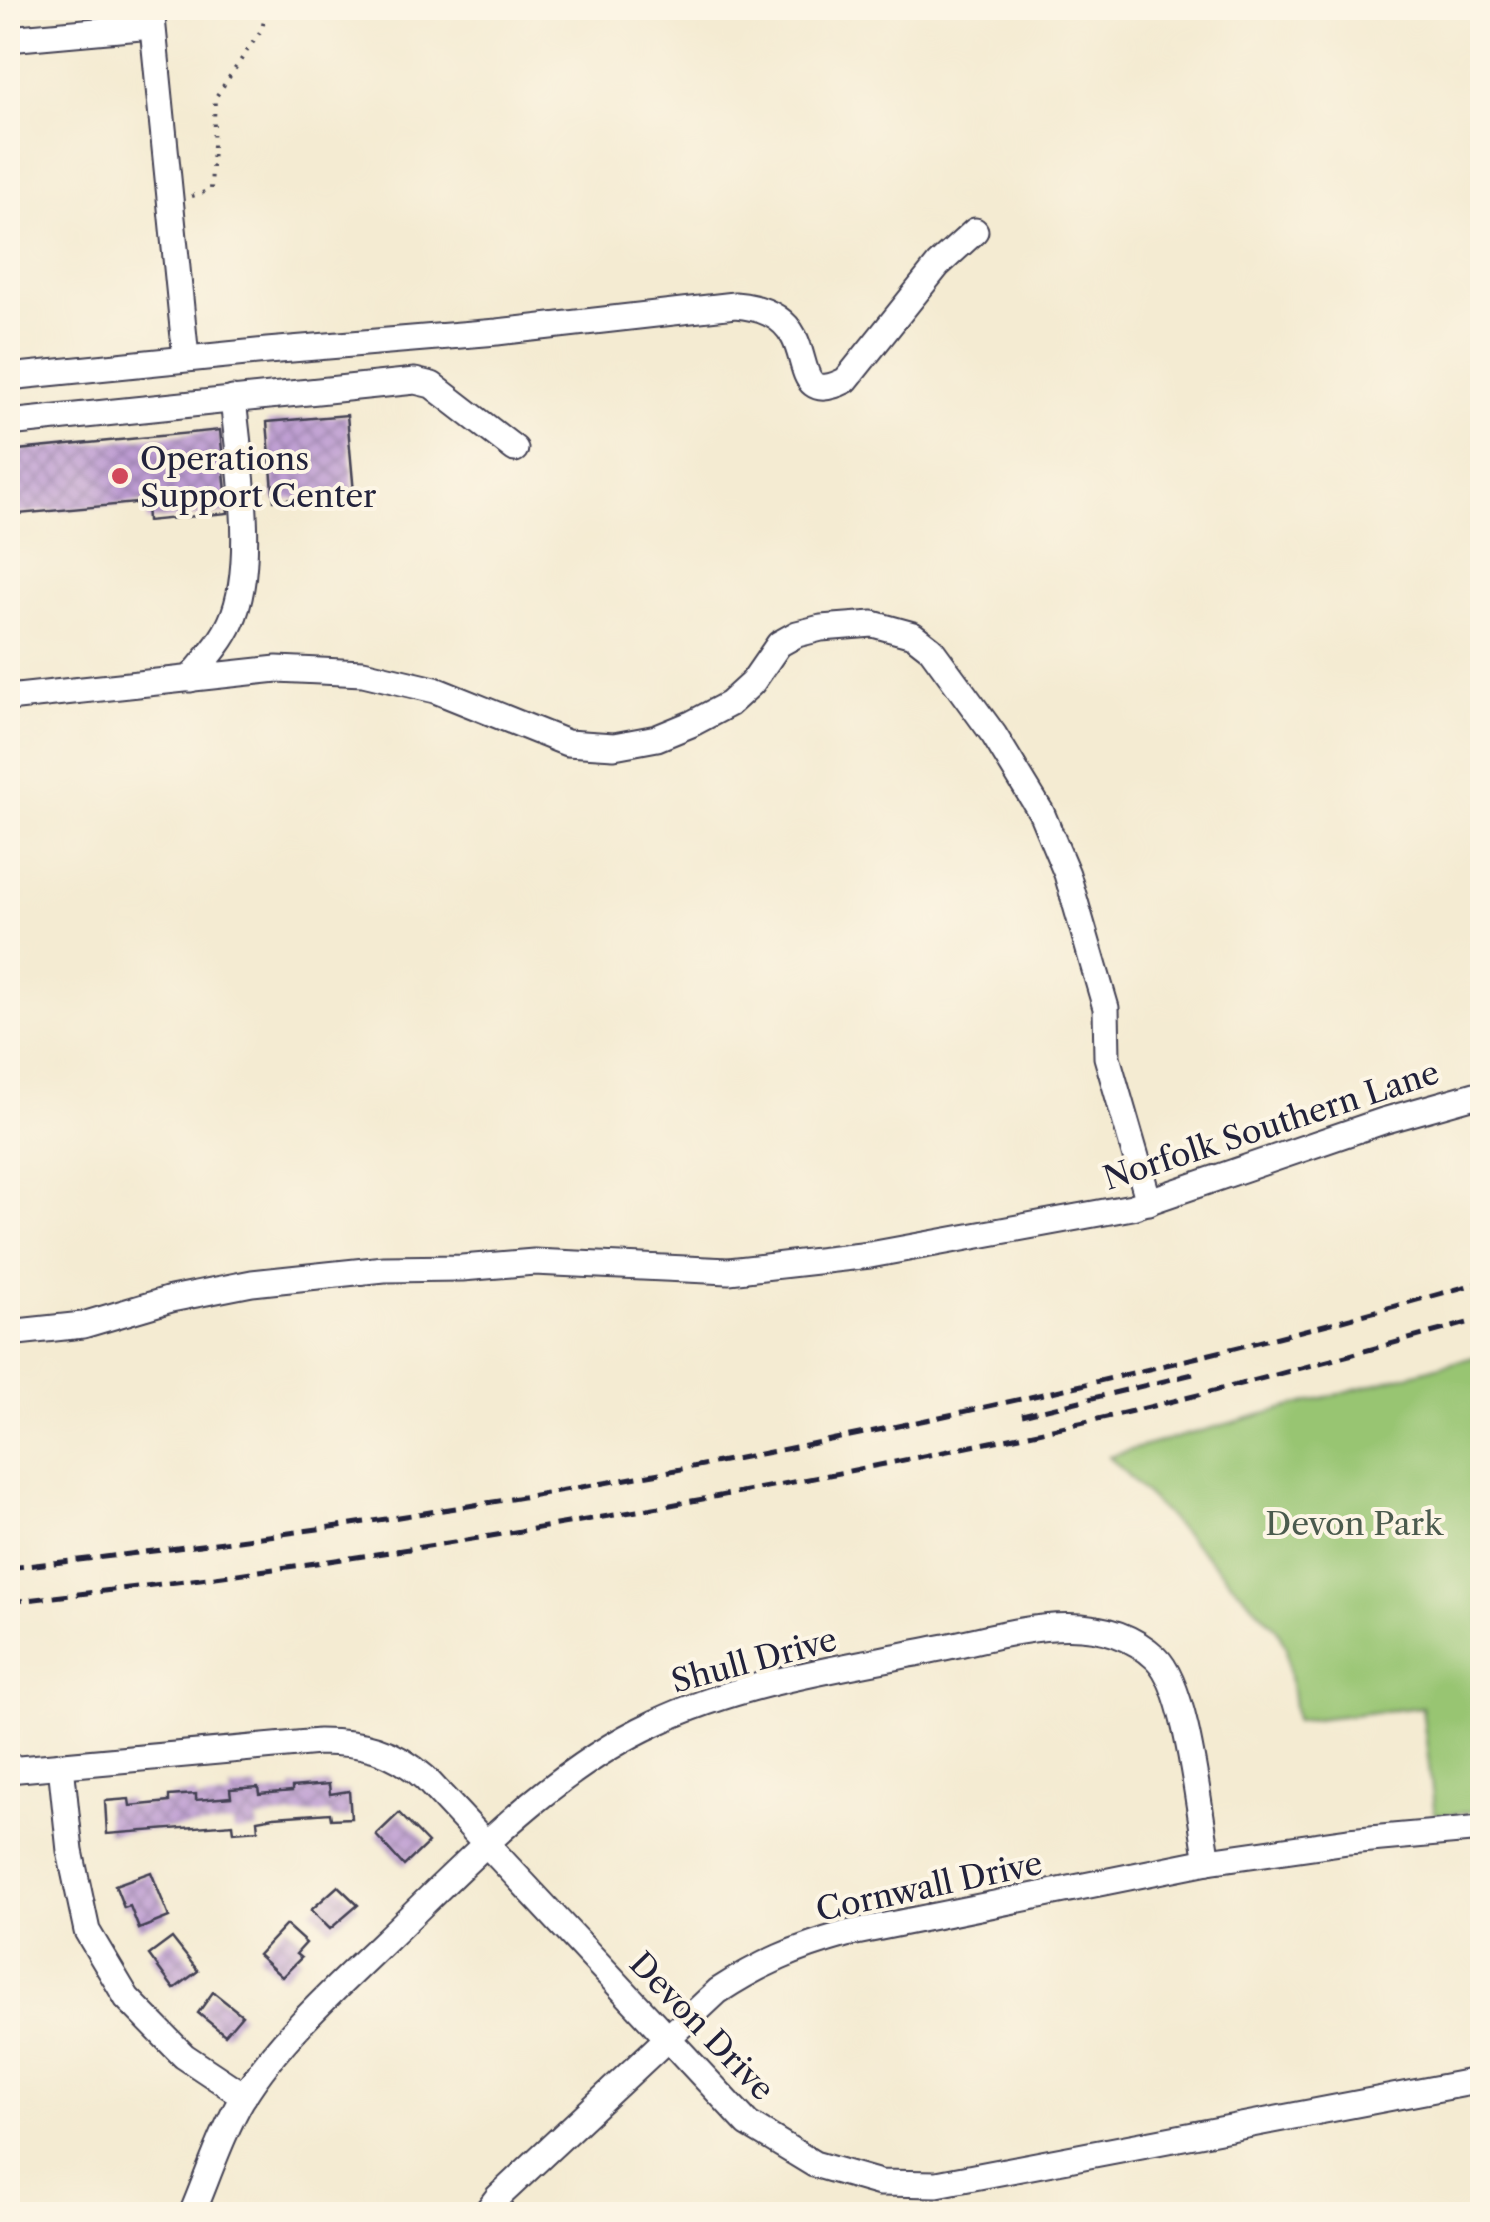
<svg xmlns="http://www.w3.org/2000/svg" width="1490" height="2222" viewBox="0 0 1490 2222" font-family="'Libre Caslon Text',serif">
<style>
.green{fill:#98c572;stroke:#5d7456;stroke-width:2.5}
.building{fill:url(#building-cross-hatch)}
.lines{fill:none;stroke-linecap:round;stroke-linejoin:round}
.minor-casing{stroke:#424052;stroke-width:29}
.path{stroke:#424052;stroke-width:4;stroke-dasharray:2.5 8;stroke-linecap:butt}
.minor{stroke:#fff;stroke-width:25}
.rail{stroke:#22223b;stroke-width:5;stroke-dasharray:15 8;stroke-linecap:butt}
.poi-dot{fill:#d1495b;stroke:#fcf5e5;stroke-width:4}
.labels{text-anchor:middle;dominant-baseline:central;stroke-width:8;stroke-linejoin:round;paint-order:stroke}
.poi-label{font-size:32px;fill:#22223b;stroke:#fcf5e5;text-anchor:start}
.street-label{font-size:32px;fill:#22223b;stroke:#fcf5e5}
.park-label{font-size:32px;fill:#4b5b4e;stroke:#fcf5e5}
</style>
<defs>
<pattern id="building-cross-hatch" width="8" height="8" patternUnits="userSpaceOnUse" patternTransform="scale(2.5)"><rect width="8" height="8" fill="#bd9cd2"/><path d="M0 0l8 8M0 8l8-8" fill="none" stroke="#997fac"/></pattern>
</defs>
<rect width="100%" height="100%" fill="#fcf5e5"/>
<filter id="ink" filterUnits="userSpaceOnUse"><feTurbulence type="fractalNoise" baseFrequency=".01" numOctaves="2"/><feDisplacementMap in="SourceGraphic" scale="20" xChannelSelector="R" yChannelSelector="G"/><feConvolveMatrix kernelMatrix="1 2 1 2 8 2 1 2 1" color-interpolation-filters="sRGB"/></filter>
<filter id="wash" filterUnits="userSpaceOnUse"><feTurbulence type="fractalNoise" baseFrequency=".0048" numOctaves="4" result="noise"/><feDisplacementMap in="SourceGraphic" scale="40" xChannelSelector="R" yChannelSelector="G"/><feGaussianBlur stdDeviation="2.25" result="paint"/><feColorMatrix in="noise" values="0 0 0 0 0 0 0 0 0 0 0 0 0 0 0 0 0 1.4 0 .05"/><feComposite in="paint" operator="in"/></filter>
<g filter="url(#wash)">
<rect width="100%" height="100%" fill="#f4ebd2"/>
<polygon class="green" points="1474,1357 1482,1359 1482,1811 1435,1815 1422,1707 1296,1721 1286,1647 1276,1628 1109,1456"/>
<g id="blocks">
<g class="building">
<polygon points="347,415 354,493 274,501 267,422"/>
<polygon points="220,430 228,513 147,521 146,502 8,515 8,451"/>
<polygon points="329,1784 330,1794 349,1791 351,1818 331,1819 330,1813 274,1817 257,1820 258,1830 234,1832 233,1824 107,1834 105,1801 129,1799 130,1806 169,1802 169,1796 196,1794 196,1800 231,1797 230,1789 258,1787 259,1794 292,1791 292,1787"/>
<polygon points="399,1813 428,1843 404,1866 376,1835"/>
<polygon points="151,1872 169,1917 139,1929 130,1906 124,1908 115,1885"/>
<polygon points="338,1886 358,1905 330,1929 311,1910"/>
<polygon points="286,1925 306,1943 296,1954 301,1958 282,1977 258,1955"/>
<polygon points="172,1938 198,1971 174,1989 149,1955"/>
<polygon points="213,1992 242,2015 225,2035 198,2013"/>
</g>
</g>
</g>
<g filter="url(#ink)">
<use href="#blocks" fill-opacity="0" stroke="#424052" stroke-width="2.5"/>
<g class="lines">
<g class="minor-casing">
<g id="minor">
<polyline points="151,8 186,358"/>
<polyline points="8,39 152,26"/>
<path d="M8,377L267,351L497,332L735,305C759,307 782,314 794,337C808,363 800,404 846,380L938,265L975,231"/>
<polyline points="8,423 415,381 432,385 515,449"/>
<path d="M190,679C204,661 221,644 231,622C257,566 239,460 233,399"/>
<polyline points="8,698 277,669 363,673 435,690 567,743 614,746 657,738 691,724 729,704 752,683 779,644 797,634 821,628 873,624 913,635 931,649 994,735 1041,812 1067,874 1106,1008 1107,1057 1149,1202"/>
<polyline points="8,1333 83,1325 171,1299 252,1283 384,1269 462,1268 534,1262 729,1271 870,1255 1132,1207 1383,1121 1482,1093"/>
<polyline points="61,1765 70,1851 87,1931 127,1998 184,2056 244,2096"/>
<path d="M8,1770L319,1742C362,1742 392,1749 425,1778L748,2124L814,2164L880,2183L937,2184L1482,2080"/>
<path d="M192,2214C208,2176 222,2133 243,2097C278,2040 338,1986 386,1940C467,1862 551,1771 655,1723C744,1681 844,1668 940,1648C1010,1634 1097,1603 1156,1658C1188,1688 1199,1814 1208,1861"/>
<path d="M485,2214L498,2197L718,1991C761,1963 796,1948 846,1934L1208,1861L1348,1841L1482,1829"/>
</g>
</g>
<polyline class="path" points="192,196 211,190 215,98 262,29 267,8"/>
<use href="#minor" class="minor"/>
<g class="rail">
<polyline points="1022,1415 1193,1374"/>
<path d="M8,1568C507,1514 999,1418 1482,1282"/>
<path d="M8,1602C368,1563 726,1500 1080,1423C1215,1393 1349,1355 1482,1319"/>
</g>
</g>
</g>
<circle class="poi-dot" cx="120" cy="476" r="10"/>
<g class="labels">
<g class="poi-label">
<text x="140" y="458">Operations<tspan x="140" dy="37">Support Center</tspan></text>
</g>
<g class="street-label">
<text transform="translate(1271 1125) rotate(-18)">Norfolk Southern Lane</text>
<text transform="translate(754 1660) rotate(-15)">Shull Drive</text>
<text transform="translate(929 1886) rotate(-12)">Cornwall Drive</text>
<text transform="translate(702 2026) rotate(46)">Devon Drive</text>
</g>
<g class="park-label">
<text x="1354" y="1523">Devon Park</text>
</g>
</g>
<rect width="1490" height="2222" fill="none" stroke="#fcf5e5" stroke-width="40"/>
</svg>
